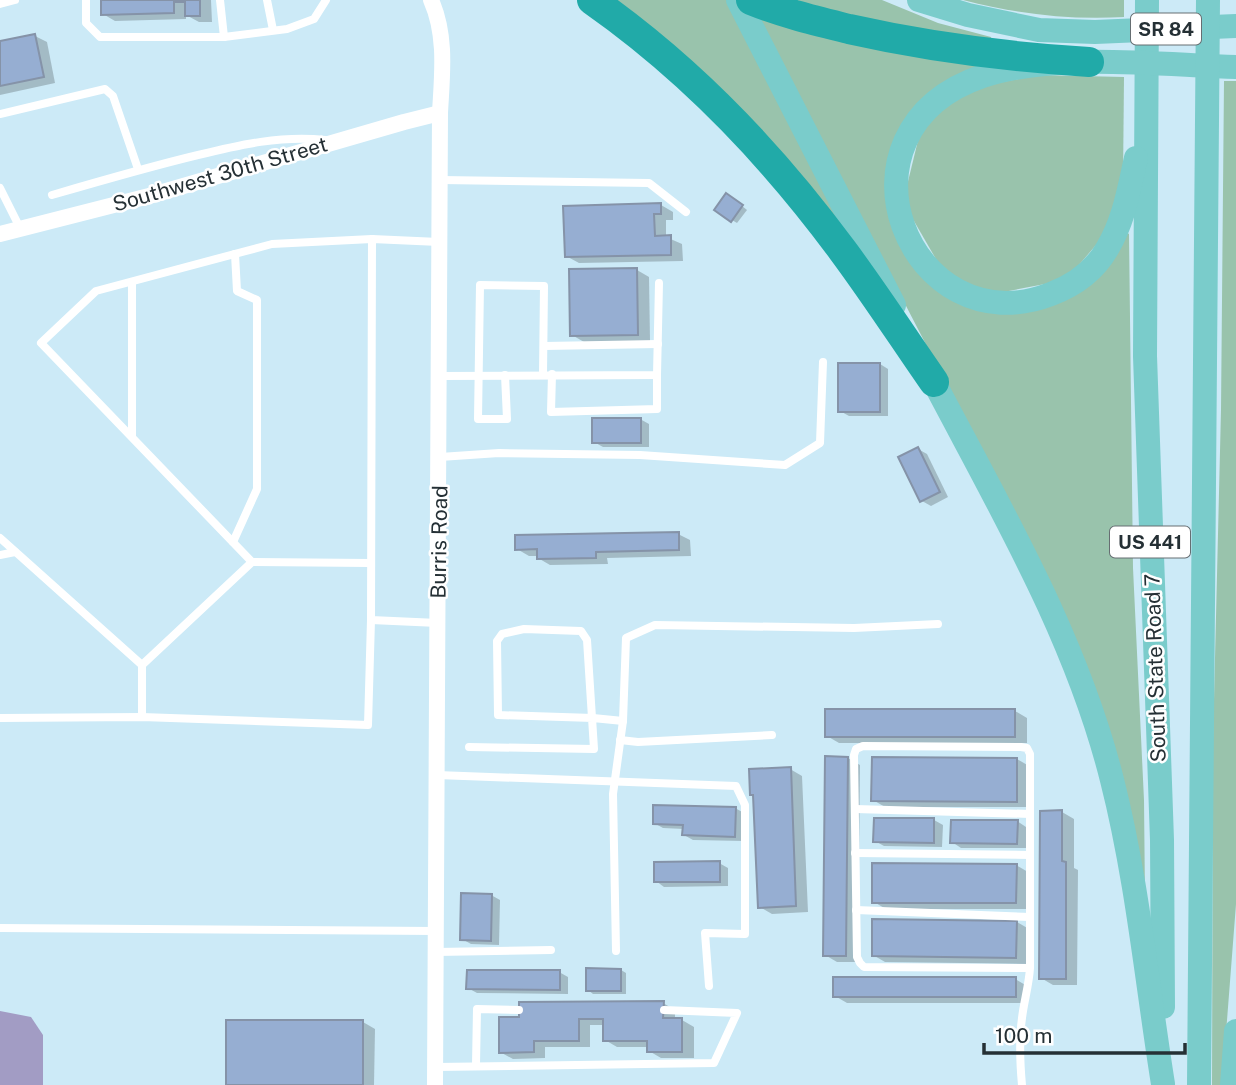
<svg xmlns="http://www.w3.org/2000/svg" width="1236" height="1085" viewBox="0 0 1236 1085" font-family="'Public Sans',sans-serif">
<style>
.green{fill:#99c3ac}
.water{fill:#a29cc4}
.shadow{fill:#0003}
.building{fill:#96aed2;stroke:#8593a8;stroke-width:2}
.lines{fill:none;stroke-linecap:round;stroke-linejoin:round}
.lane{stroke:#fff;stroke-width:8}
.street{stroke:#fff;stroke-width:16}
.primary{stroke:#7acccb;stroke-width:24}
.highway{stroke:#21aaa8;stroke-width:30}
.labels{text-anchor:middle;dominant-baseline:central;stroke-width:5;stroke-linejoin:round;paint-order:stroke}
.shield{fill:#fff;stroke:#666e72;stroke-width:2}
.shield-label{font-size:19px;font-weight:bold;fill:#253035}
.street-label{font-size:21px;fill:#253035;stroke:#fff}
</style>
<rect width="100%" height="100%" fill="#cceaf7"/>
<g class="green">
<polygon points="604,0 728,0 870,263"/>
<polygon points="750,0 990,60 896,145 928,280 1035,305 1126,232 1129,234 1133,568 1144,800 1145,899 1122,804 934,360 797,95"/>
<polygon points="787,0 882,0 938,23 991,37 992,44 929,35"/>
<path d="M963,0H1124V17C1069,20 1017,14 963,0Z"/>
<polygon points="1039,75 1124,77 1123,179 1108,231 1066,280 993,294 944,273 903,202 922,124 972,88"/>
<polygon points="1224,81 1236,81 1236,904 1222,1085 1212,1085 1213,741 1221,410"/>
</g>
<polygon class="water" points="0,1011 31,1017 43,1035 43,1085 0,1085"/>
<g class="shadow">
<polygon points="102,0 211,0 212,22 199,22 186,15 186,19 115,21 103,14"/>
<polygon points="35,36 47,42 55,83 0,95 0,43"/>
<polygon points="732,198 747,210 737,223 732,220"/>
<polygon points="661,205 673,212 673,220 666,220 666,237 682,244 683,261 579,263 566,256"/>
<polygon points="637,270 649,277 650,341 584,342 572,335"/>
<polygon points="880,364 888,369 888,416 849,416 840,411"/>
<polygon points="640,419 649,424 649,447 603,447 594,442"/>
<polygon points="918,449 927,454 948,497 931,506 922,501"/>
<polygon points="678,534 690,540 691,556 607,558 608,564 550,565 538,558 538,556 529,556 517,549"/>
<polygon points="1015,711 1027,718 1027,743 839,743 827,736"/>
<polygon points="848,758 860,765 858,962 837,962 825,955"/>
<polygon points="1017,759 1029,766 1029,807 885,807 873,800"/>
<polygon points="790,769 802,776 808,912 772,914 760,907 755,796 752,794"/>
<polygon points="735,808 744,813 744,841 693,840 684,835 684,829 663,828 654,823"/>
<polygon points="1062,812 1074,819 1074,868 1078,870 1077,985 1053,985 1041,978"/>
<polygon points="934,820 943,825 942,847 884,846 875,841"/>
<polygon points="1017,821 1026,827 1026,848 961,848 952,842"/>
<polygon points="719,863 728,868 728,886 664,887 656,881"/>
<polygon points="1016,865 1028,872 1028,909 886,909 874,902"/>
<polygon points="491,895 500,900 499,945 471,944 462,939"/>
<polygon points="1017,922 1029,929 1028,964 885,962 873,955"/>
<polygon points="621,970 626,973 626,994 593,994 588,990"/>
<polygon points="559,972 568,977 568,994 477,993 468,988"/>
<polygon points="1015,979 1027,986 1027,1003 847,1003 835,996"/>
<polygon points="663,1003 675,1010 675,1020 682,1020 694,1027 694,1058 661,1058 649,1051 649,1047 617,1047 605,1040 605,1025 590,1025 590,1047 545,1047 545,1058 513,1059 500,1052 500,1019"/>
<polygon points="363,1022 375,1029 374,1085 228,1085"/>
</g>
<g class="building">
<polygon points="101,0 200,0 200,16 185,16 185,2 174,2 174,13 101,15"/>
<polygon points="35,34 44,77 0,86 0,41"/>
<polygon points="726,193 743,205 731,222 714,210"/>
<polygon points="661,203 661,214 654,214 655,236 671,235 671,255 565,257 563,206"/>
<polygon points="637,268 638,335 570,336 569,269"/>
<rect x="838" y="363" width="42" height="49"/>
<rect x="592" y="418" width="49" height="25"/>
<polygon points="918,447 940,492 920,502 898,457"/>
<polygon points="679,532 679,550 596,552 596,558 537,559 537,549 515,550 515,535"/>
<rect x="825" y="709" width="190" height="28"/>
<polygon points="825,756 848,757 846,956 823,956"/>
<polygon points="872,757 1017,758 1017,802 871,801"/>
<polygon points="791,767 796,906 758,908 753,795 750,795 749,769"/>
<polygon points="653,805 736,807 735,837 682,835 683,825 653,824"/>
<polygon points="1062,810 1062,861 1066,862 1066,979 1039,979 1040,811"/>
<polygon points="874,818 934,818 934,843 873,842"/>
<polygon points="951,820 1018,820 1017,844 950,843"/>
<polygon points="720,861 720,882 654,882 654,862"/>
<polygon points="872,863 1017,864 1016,903 872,903"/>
<polygon points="461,893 492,894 491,941 460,940"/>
<polygon points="872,919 1017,921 1016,958 872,956"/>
<polygon points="586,968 621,969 621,991 586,991"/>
<polygon points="467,970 560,970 560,990 466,989"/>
<rect x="833" y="977" width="183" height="20"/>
<polygon points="664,1001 663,1018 682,1018 682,1052 647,1052 647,1041 603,1041 603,1019 579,1019 579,1041 534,1041 534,1052 499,1053 499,1017 519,1017 519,1002"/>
<rect x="226" y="1020" width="137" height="65"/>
</g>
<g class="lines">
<g class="lane">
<polyline points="86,0 86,23 100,37 224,37 220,0"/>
<polyline points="267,0 273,30"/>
<polyline points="0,4 15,0"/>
<polyline points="224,37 287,29 314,19 326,0"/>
<polyline points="0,114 105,89 113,96 138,169"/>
<polyline points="441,180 649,183 686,212"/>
<polyline points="0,188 20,228"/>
<path d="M52,195C100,181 148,167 198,155C239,145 282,135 325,140"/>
<polyline points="544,346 658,344"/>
<polyline points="552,374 551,412 657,409 657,375"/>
<polyline points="505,375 507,419 478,419 480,285 544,286 543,374"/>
<polyline points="440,376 657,375 659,283"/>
<polyline points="132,436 132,282"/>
<polyline points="440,457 499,453 640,455 785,465 820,443 823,362"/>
<polyline points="0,538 142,665 252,562"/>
<polyline points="233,542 257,489 257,300 237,291 235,254"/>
<polyline points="0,555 15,552"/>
<polyline points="370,563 252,562 41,343 96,291 272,244 372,239"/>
<polyline points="438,623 371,620 372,239 439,242"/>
<polyline points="142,665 142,717"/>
<polyline points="0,718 142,717 368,725 371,620"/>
<polyline points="620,740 638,742 772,735"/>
<polyline points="469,747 594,749 587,640 581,631 524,629 502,634 497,641 498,715 593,718 623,721"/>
<polyline points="437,775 736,786 745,805 745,934 705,933 709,986"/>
<polyline points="855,809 1030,814"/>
<polyline points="855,853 1030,855"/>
<polyline points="856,910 1030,917"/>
<polyline points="0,928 436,931"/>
<polyline points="616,951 613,794 623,721 626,638 655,625 854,628 938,624"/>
<polyline points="436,952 551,950"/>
<polyline points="476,1065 477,1009 519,1010"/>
<polyline points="436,1067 714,1063 737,1013 664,1010"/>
<path d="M1022,1085C1020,1063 1019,1040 1022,1018C1024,1001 1029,985 1030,968V754L1027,748L1021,747L863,746L856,749L854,755L857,957L860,963L864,967L1030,968"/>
</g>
<g class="street">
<path d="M431,0C447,36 442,75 440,113L435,1085"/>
<polyline points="0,234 149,196 404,122 440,113"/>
</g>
<g class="primary">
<polyline points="738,0 894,305"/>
<polyline points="919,0 968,15 1039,30 1095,32 1236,26"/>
<polyline points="1147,0 1145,356 1162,840 1163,1007"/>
<path d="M1136,158C1129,189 1124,221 1107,249C1094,271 1075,285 1051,294C910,349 821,131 983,76C1053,52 1162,65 1236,67"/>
<path d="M925,365C995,500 1075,632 1112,780C1137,878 1147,984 1163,1084"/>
<polyline points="1199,1085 1208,0"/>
<polyline points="1232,1085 1236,1031"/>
</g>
<g class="highway">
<path d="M592,0C689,68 773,156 843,251C875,294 904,339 934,382"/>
<path d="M751,0C783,13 817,21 849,29C929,47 1008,57 1089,62"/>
</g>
</g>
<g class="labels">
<g class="shield">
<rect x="1131" y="13.5" width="70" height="31" rx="5"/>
<rect x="1110" y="526.5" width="80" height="31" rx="5"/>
</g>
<g class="shield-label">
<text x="1166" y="29">SR 84</text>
<text x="1150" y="542">US 441</text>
</g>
<g class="street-label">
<text transform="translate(220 174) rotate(-16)">Southwest 30th Street</text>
<text transform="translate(439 542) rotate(-89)">Burris Road</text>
<text transform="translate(1155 668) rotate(-92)">South State Road 7</text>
</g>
</g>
<path d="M984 1043v10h201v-10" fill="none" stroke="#253035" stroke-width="3.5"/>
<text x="995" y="1043" font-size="21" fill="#253035" stroke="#ffffff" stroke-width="5" paint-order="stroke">100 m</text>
</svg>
